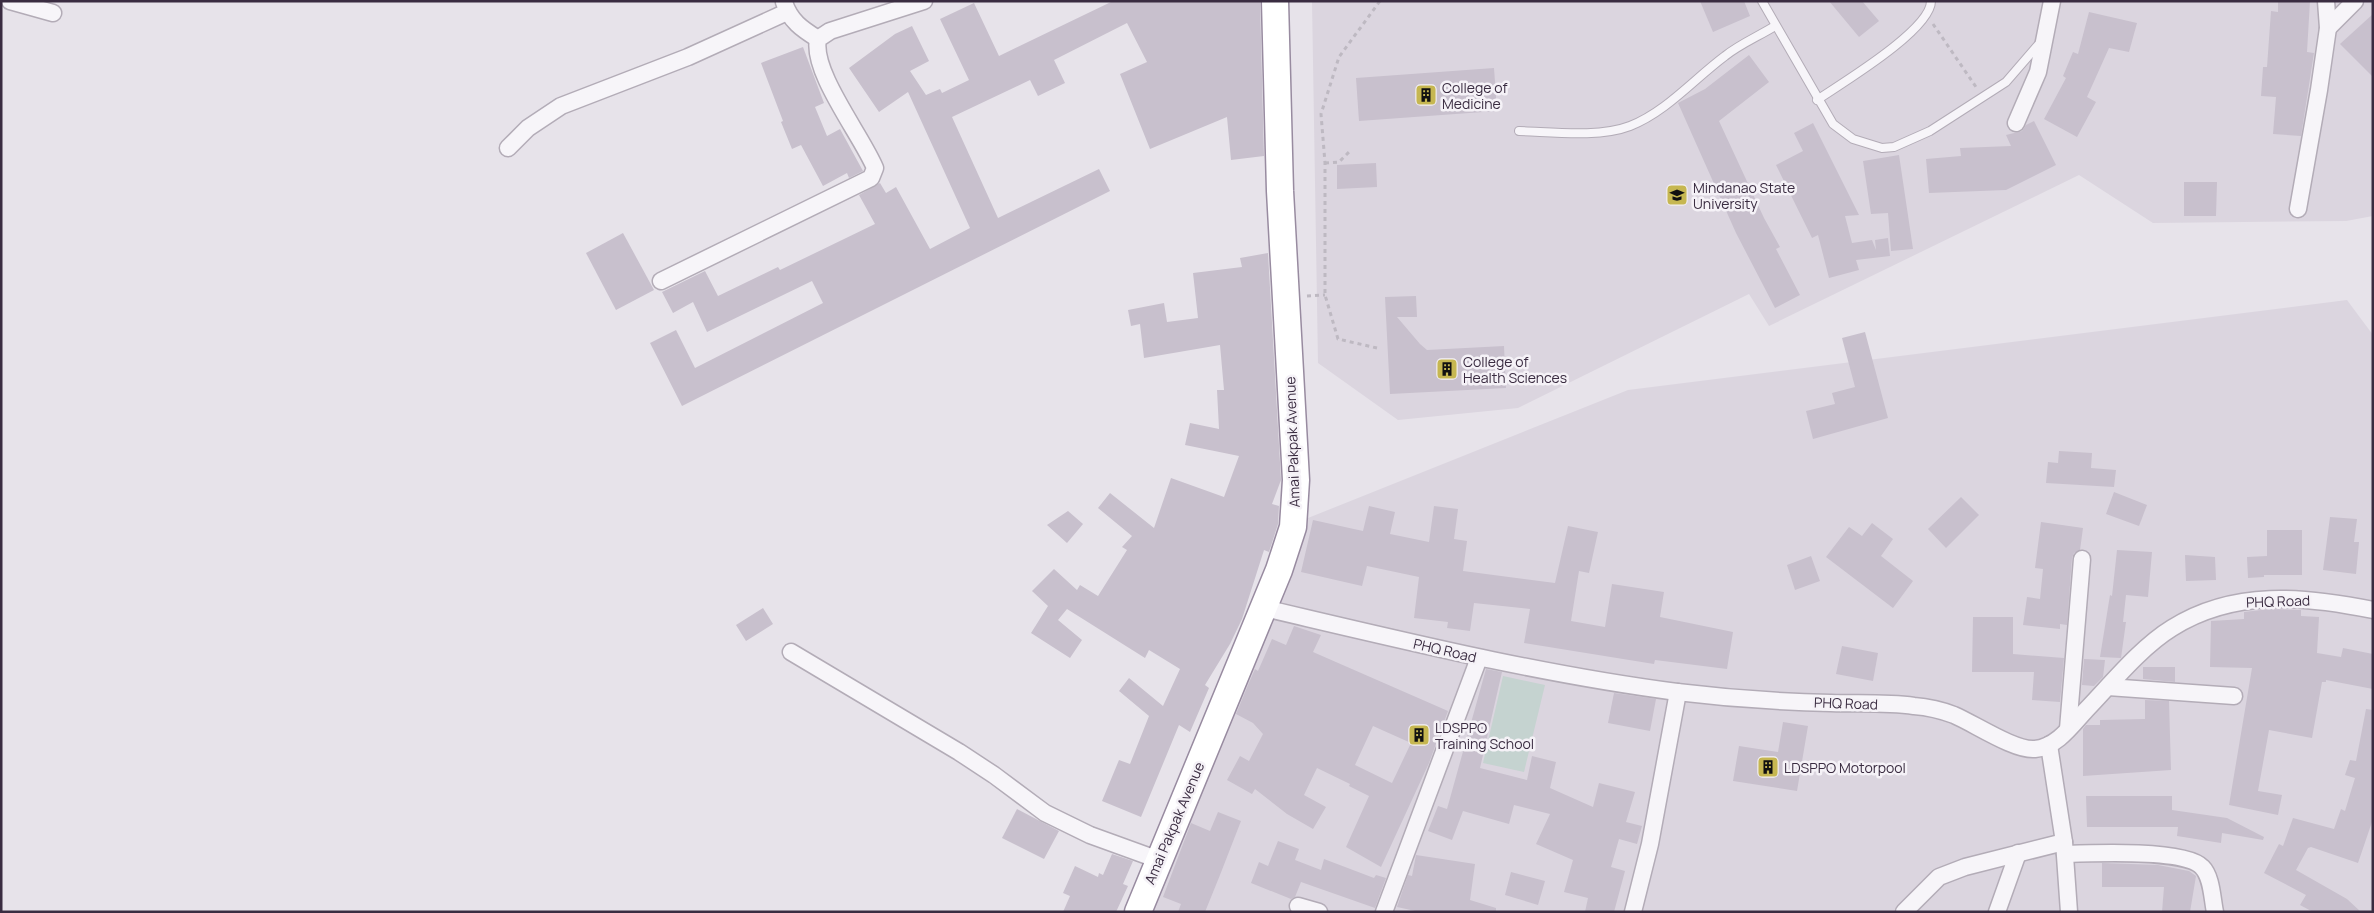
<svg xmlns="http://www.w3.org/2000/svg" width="2374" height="913" viewBox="0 0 2374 913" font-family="Manrope,sans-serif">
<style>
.built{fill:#dbd5df}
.green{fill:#c5d3d0}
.building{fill:#c8c0cd;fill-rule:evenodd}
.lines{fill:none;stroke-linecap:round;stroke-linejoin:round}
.service-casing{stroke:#b3acb7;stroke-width:10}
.minor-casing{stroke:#b3acb7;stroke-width:19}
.trunk-casing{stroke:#988ba0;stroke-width:29}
.path{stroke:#beb9c2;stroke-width:3;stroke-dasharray:4 4;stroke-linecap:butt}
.service{stroke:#f7f5f9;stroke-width:8}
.minor{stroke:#f7f5f9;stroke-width:16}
.trunk{stroke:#fff;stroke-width:26}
.labels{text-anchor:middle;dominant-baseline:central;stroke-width:5;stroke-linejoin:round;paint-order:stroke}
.poi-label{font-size:14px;fill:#3a2c41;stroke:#f5f2f7;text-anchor:start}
.street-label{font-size:14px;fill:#3a2c41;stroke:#f5f2f7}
</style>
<rect width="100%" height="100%" fill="#e7e3ea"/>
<g class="built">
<polygon points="1312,1 2373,1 2373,216 2346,221 2153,223 2079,175 1769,326 1749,294 1518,408 1398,420 1318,363"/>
<polygon points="2347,300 2373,335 2373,905 2371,912 1151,912 1303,520 1628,390"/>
</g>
<polygon class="green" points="1503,676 1545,685 1524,772 1483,763"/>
<g class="building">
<polygon points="1113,1 1260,1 1264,156 1231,160 1227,117 1150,149 1120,74 1147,62 1127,23 1054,60 1065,83 1038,96 1030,80 952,117 998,218 1099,169 1110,191 682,406 650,343 676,330 695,368 823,303 812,281 707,332 693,302 673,313 662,292 705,271 718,296 778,267 780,270 875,224 859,195 880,183 886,193 896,187 930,249 970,228 908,92 879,112 849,68 895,34 912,26 929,61 910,71 926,95 940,89 942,93 969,80 940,19 974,3 999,56"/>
<polygon points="1700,1 1744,1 1750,16 1713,32"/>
<polygon points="1829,1 1862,1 1879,21 1859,37"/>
<polygon points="2278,1 2310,1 2307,52 2314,53 2301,136 2273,134 2276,97 2261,96 2263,67 2267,67 2271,11 2278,12"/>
<polygon points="2089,12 2137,23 2129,52 2109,48 2087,97 2096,102 2077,137 2044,119 2066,78 2063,76 2073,52 2078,54"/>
<polygon points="2373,14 2373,77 2340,44"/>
<polygon points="803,47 824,103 815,107 827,136 840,129 863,171 849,178 847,173 823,186 801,145 792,149 781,122 783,121 761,63"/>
<polygon points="1749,55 1769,82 1719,121 1764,218 1780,247 1776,249 1800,295 1775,308 1736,233 1678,103 1705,89"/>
<polygon points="1494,68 1497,111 1359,121 1356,78"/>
<polygon points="2034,121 2056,165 2006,190 1929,193 1926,159 1961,156 1960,148 2011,146 2006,135 2022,131 2026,125"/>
<polygon points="1813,123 1859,215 1845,216 1852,243 1872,240 1876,250 1875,240 1888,238 1890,256 1856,260 1859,270 1829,278 1818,235 1812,238 1776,165 1803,151 1794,133"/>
<polygon points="1899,155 1913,249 1891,251 1888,213 1871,214 1863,161"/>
<polygon points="1376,163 1377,187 1337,189 1337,165"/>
<polygon points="2184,182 2217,182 2216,216 2184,216"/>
<polygon points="623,233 654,290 616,310 586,253"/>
<polygon points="1268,253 1281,480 1272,504 1279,506 1278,524 1269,552 1264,550 1242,619 1230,644 1205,685 1209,688 1190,732 1179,725 1141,817 1102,801 1119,760 1130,764 1149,716 1119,691 1129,678 1163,706 1180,669 1149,650 1145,658 1067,609 1058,620 1082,640 1070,658 1031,633 1048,606 1032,591 1054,569 1077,590 1080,585 1098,596 1127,550 1122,547 1132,536 1098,508 1110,493 1154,528 1171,478 1224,497 1239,456 1185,445 1190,423 1219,429 1217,390 1224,390 1220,345 1144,358 1140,324 1131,326 1128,310 1164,303 1167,322 1198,318 1193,273 1242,267 1240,258"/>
<polygon points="1416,296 1417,317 1397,317 1420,344 1427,350 1504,346 1506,388 1390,394 1385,297"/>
<polygon points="1865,332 1888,418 1813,439 1806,411 1835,404 1832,393 1855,387 1842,338"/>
<polygon points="2059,451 2092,453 2091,468 2116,470 2114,487 2046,483 2048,462 2058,463"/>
<polygon points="2114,492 2147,505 2139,526 2106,514"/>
<polygon points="1961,497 1979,515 1946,548 1928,529"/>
<polygon points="1369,506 1395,512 1390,534 1429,542 1434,506 1458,509 1454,539 1467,541 1463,571 1555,583 1568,526 1598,532 1589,573 1579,571 1571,621 1605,627 1612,584 1664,592 1660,617 1733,632 1727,669 1655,660 1654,664 1524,643 1530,609 1474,603 1470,631 1447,628 1448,622 1414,618 1419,577 1367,566 1362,586 1301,572 1313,520 1363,531"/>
<polygon points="1068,511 1083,524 1067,543 1047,525"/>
<polygon points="2330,517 2357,519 2354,542 2359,542 2356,574 2323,570"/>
<polygon points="2041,522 2083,528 2080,550 2074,553 2072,558 2067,625 2060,624 2060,629 2023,625 2027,597 2040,599 2043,569 2035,568"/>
<polygon points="1872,523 1893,539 1881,556 1913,581 1893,608 1826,557 1849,527 1862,536"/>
<polygon points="2267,530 2302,530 2302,575 2264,575 2264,577 2248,578 2247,557 2267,556"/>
<polygon points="2117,550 2152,552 2148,597 2126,595 2123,622 2126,622 2121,658 2100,657 2110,595 2112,596"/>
<polygon points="2185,555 2215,557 2216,580 2186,581"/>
<polygon points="1811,556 1820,581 1795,590 1787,565"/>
<polygon points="763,608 773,624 746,641 736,625"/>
<polygon points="2270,609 2301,610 2301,616 2319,617 2317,653 2341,657 2343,648 2373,654 2373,689 2326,680 2326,682 2322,682 2312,738 2269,730 2258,791 2282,795 2278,815 2229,805 2252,668 2210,667 2211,621 2244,619 2244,612"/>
<polygon points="1973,617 2013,617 2013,654 2064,658 2060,702 2032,700 2034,672 1972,672"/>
<path d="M1294,626L1321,635L1313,652L1448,711L1429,763L1381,867L1346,847L1369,796L1349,786L1350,784L1317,768L1304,795L1326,807L1313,829L1287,814L1255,789L1252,794L1227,780L1240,756L1249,761L1263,734L1253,723L1236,714L1248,685L1255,669L1258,671L1272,639L1286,645ZM1373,726L1411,743L1392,783L1355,765Z"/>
<polygon points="1842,646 1878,653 1873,681 1836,674"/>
<polygon points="2084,659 2105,660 2103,677 2094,686 2082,685"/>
<polygon points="2143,667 2175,667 2175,682 2143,679"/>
<polygon points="1486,669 1502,672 1480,768 1527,780 1532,756 1556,762 1550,788 1593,807 1599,783 1635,792 1626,822 1642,826 1637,844 1619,839 1611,867 1625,871 1614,912 1585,912 1588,898 1564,892 1573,860 1536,844 1550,814 1514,805 1509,824 1463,811 1452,840 1428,831 1438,806 1447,809"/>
<polygon points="1614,693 1656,699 1650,731 1608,723"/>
<polygon points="2145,700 2169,701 2171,770 2083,776 2083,729 2086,725 2100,725 2100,720 2145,719"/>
<polygon points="2366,709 2373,710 2373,819 2358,863 2311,847 2308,848 2296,870 2347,899 2361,912 2313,912 2300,905 2306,895 2264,873 2279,844 2283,846 2293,818 2334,829 2341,809 2345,811 2355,778 2345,775 2350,760 2356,761"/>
<polygon points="1783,722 1808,726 1797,791 1733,781 1739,746 1778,752"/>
<polygon points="2086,796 2172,796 2172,810 2227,818 2264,837 2263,840 2222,833 2221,843 2177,836 2178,827 2087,827"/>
<polygon points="1017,809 1059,831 1044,859 1002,838"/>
<polygon points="1218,812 1241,821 1220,875 1205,912 1178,912 1181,904 1163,897 1191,823 1210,831"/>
<polygon points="1278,841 1299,849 1295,860 1321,870 1324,859 1374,878 1376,875 1386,878 1375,908 1301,882 1295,897 1291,899 1251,883 1259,862 1268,866"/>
<polygon points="1112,854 1133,861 1123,884 1128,886 1116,912 1063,912 1070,896 1063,893 1075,866 1098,877 1099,873 1103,875"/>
<polygon points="1416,855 1475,864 1470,900 1496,908 1496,912 1420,912 1397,907 1408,875 1412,876"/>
<polygon points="2102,863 2158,865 2189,871 2196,876 2190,912 2162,912 2164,887 2102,887"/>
<polygon points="1511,872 1545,881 1538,905 1505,895"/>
</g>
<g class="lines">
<g class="service-casing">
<g id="service">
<polyline points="1762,1 1833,124 1853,139 1882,148 1894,147 1930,131 2006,82 2038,45"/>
<path d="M1817,100C1842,83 1931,30 1931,1"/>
<path d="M1519,131C1552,132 1599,138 1630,126C1666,112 1694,79 1725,56C1740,44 1759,36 1775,26"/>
</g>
</g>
<g class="minor-casing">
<g id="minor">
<polyline points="10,1 53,13"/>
<path d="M784,2C790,21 802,29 818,39"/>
<polyline points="2328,28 2355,1"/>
<polyline points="2016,123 2038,72 2052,1"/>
<polyline points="508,148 528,128 561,106 688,57 787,12"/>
<polyline points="2298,209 2319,90 2328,28 2326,1"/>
<path d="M661,281L871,178L875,168C862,136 811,72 818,39L830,31L924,1"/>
<path d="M1264,608C1401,640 1538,674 1677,692C1726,698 1781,702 1831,703C1858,704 1886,702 1914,706C1927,707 1941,710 1954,715C1975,724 2015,751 2035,749C2057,747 2072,725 2086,710C2111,684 2141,647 2172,628C2234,589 2304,596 2373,610"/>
<polyline points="791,652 959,752 994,775 1045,813 1090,835 1159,860"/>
<polyline points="2108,687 2234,696"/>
<polyline points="2068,729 2082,559"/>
<polyline points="2049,745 2064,842 2069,912"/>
<path d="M2065,854C2091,853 2186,849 2202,867C2212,877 2212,898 2215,912"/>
<polyline points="1298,906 1319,912"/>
<polyline points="1384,912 1479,658"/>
<polyline points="1633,912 1650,844 1678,692"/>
<polyline points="1904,912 1939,877 1965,867 2064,842"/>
<polyline points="1997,912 2018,853"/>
</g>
</g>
<g class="trunk-casing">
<polyline id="trunk" points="1138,912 1279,570 1293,527 1296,480 1280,191 1275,1"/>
</g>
<g class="path">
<polyline points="1933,24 1976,87"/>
<polyline points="1325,163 1339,162 1351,150"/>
<polyline points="1307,296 1325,295"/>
<polyline points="1377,348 1338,339 1325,295 1325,163 1321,114 1339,57 1380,1"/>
</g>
<use href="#service" class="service"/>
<use href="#minor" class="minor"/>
<use href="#trunk" class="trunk"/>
</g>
<defs>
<g id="building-square" transform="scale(1.125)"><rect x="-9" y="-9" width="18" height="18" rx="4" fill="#c6b751" stroke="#f5f2f7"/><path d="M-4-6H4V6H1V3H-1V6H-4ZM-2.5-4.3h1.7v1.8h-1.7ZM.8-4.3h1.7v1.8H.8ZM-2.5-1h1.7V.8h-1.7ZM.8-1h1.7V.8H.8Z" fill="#111"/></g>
<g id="university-square" transform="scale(1.125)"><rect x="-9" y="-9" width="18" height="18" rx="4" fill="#c6b751" stroke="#f5f2f7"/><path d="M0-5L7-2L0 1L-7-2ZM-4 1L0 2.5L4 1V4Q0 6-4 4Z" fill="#111"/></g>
</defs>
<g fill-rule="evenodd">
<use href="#building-square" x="1426" y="95"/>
<use href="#university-square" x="1677" y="195"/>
<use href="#building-square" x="1447" y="369"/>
<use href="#building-square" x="1419" y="735"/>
<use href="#building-square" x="1768" y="767"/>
</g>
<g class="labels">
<g class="poi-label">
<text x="1442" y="87">College of<tspan x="1442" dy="16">Medicine</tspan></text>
<text x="1693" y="187">Mindanao State<tspan x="1693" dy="16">University</tspan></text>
<text x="1463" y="361">College of<tspan x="1463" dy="16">Health Sciences</tspan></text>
<text x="1435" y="727">LDSPPO<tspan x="1435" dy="16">Training School</tspan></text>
<text x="1784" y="767">LDSPPO Motorpool</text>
</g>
<g class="street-label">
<text transform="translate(1292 442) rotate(-92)">Amai Pakpak Avenue</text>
<text transform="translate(2278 601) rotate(-2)">PHQ Road</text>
<text transform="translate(1445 650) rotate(13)">PHQ Road</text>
<text transform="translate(1846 703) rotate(2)">PHQ Road</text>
<text transform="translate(1174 823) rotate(-67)">Amai Pakpak Avenue</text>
</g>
</g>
<rect width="2374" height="913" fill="none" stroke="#3a2c41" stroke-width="5"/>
</svg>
